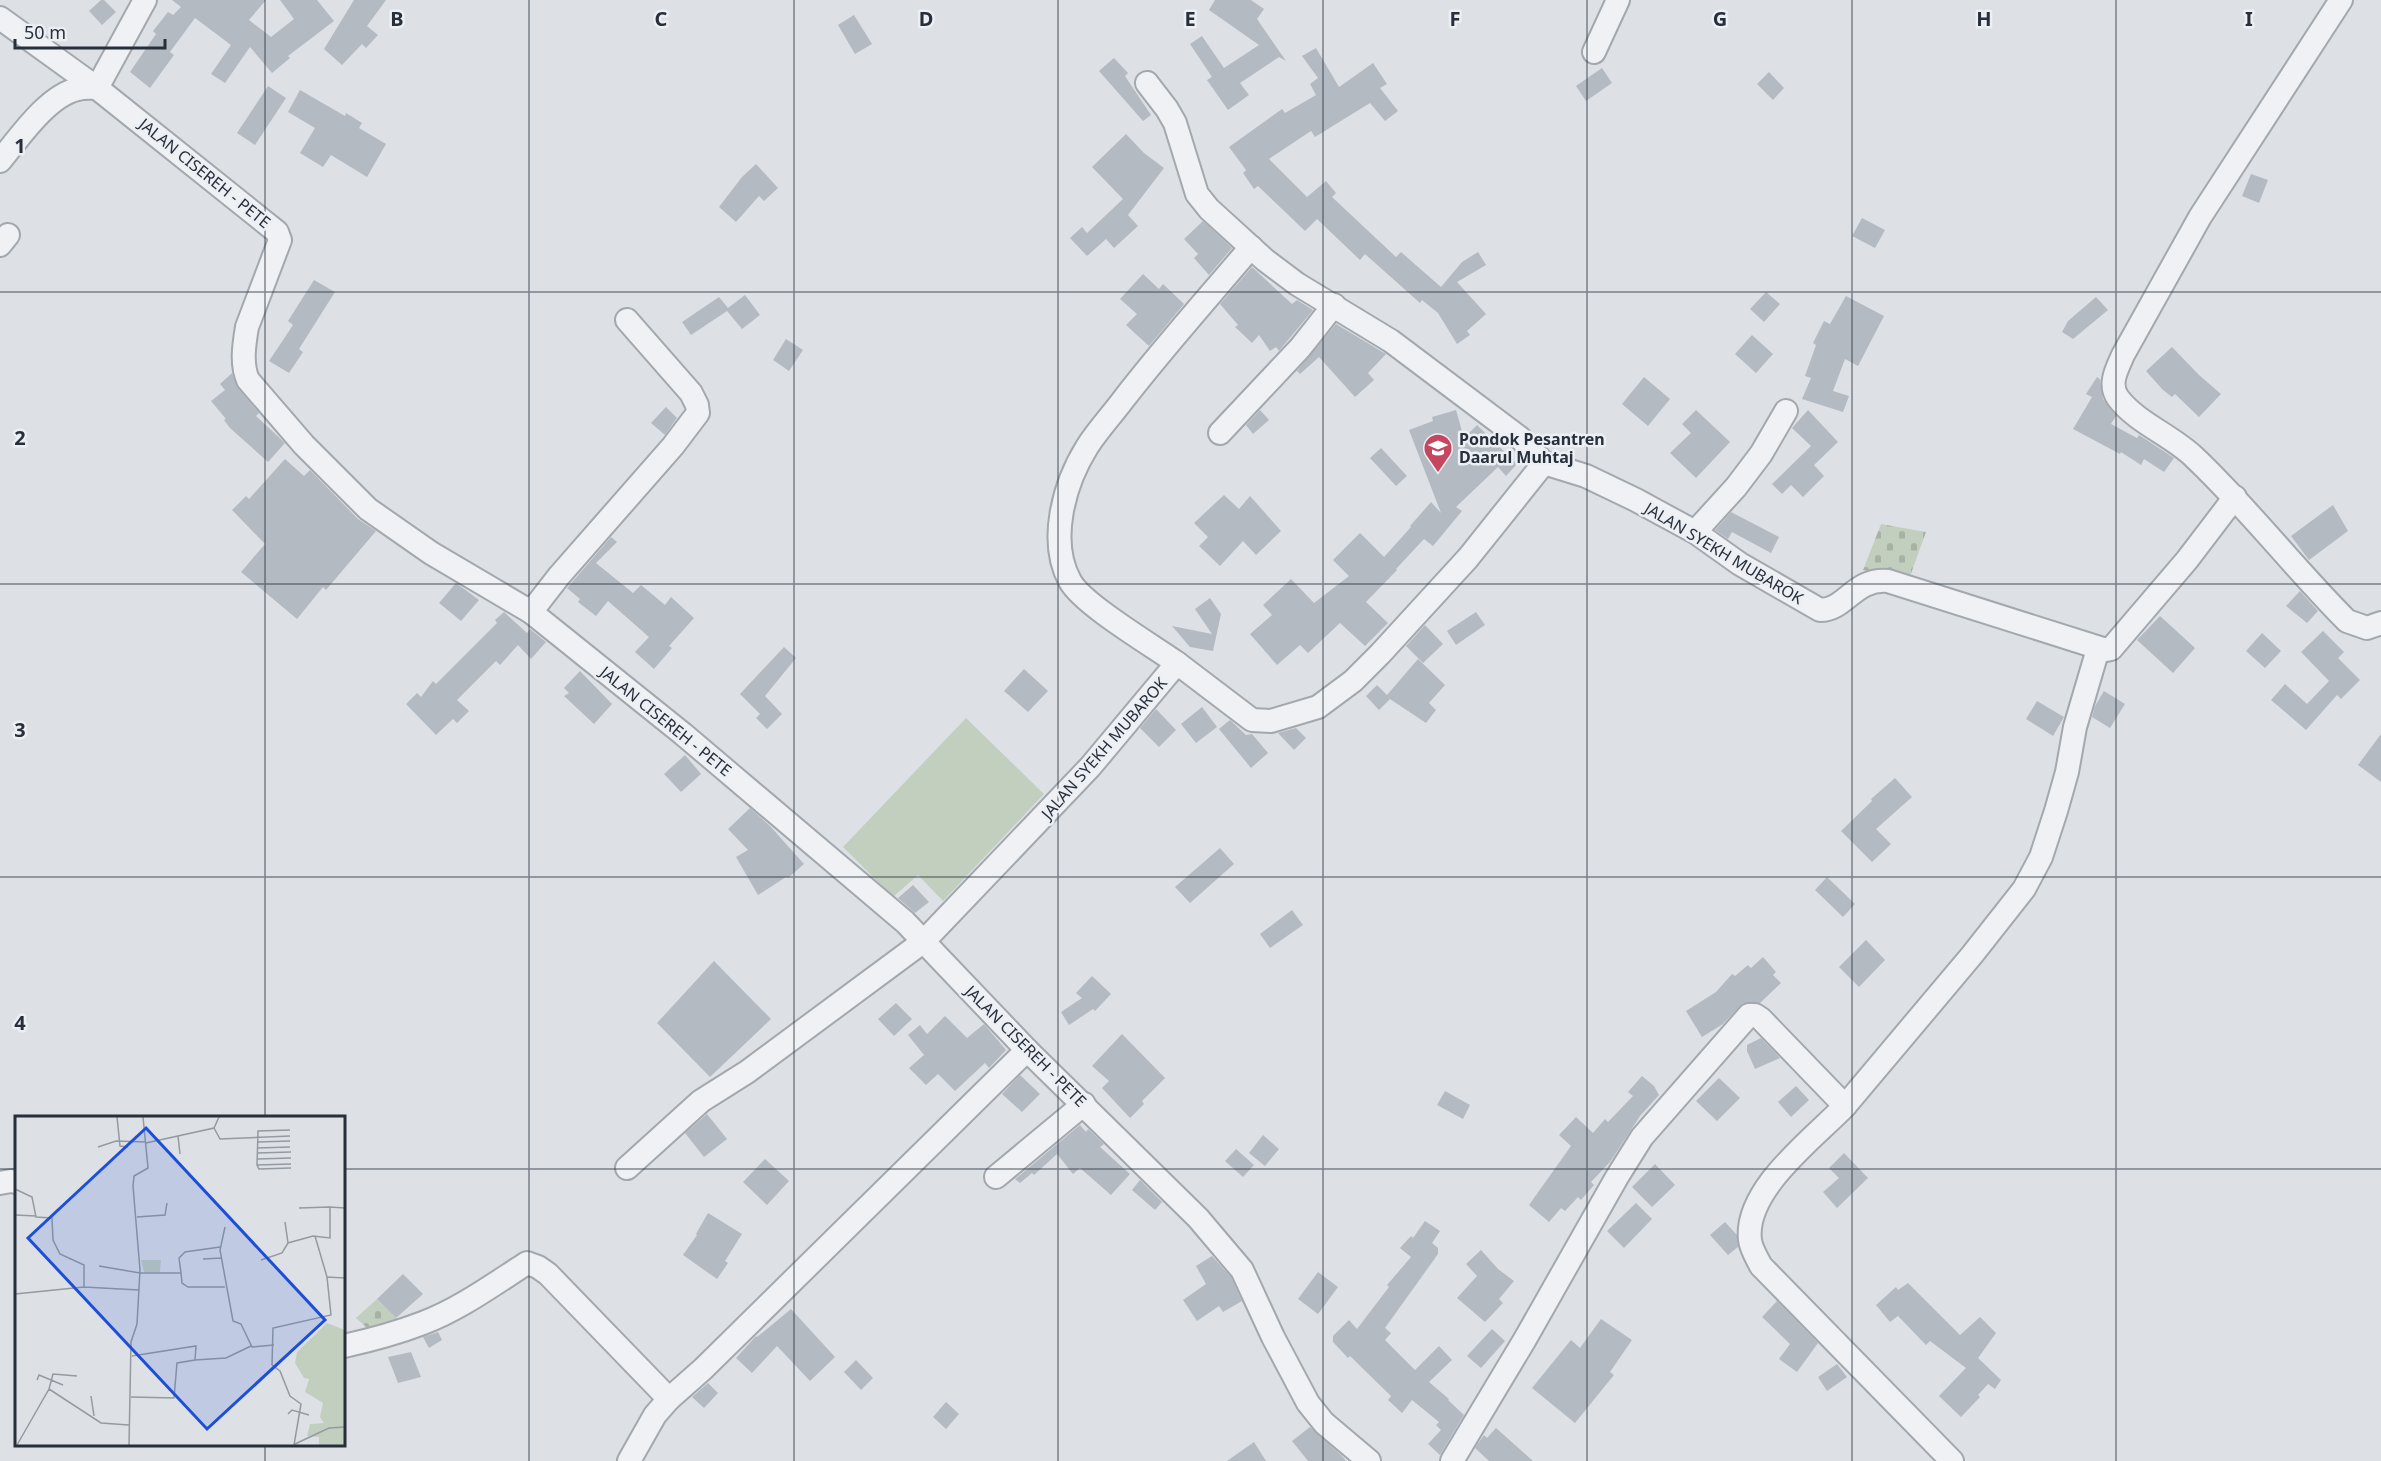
<svg xmlns="http://www.w3.org/2000/svg" width="2381" height="1461" viewBox="0 0 2381 1461" font-family="'Noto Sans',sans-serif">
<style>
.cemetery{fill:url(#cemetery-stones)}
.pitch{fill:#c3cfbe}
.building{fill:#b4bac2}
.lines{fill:none;stroke-linecap:round;stroke-linejoin:round}
.minor-casing{stroke:#a3a8af;stroke-width:26}
.minor{stroke:#eff1f4;stroke-width:22}
.grid{fill:none;stroke:#272f3b;stroke-width:1.5;stroke-opacity:0.55}
.labels{text-anchor:middle;dominant-baseline:central;stroke-width:5;stroke-linejoin:round;paint-order:stroke}
.street-label{font-size:16px;fill:#272f3b;stroke:#eceff4}
.poi-label{font-size:16px;font-weight:bold;fill:#272f3b;stroke:#eceff4;text-anchor:start}
.inset-road{fill:none;stroke:#949aa2;stroke-width:1.5}
.view{fill:#1d4ed8;fill-opacity:0.15;stroke:#1d4ed8;stroke-width:3}
.inset-edge{fill:none;stroke:#272f3b;stroke-width:3}
.grid-label{font-size:20px;text-anchor:middle;font-weight:bold;fill:#272f3b;stroke:#eceff4;stroke-width:5;stroke-linejoin:round;paint-order:stroke}
</style>
<defs>
<pattern id="cemetery-stones" width="16" height="16" patternUnits="userSpaceOnUse" patternTransform="scale(1.5)"><rect width="16" height="16" fill="#c3cfbe"/><path d="M2 7V4a2 2 0 0 1 4 0v3zM10 15v-3a2 2 0 0 1 4 0v3z" fill="#a8b2a4"/></pattern>
</defs>
<rect width="100%" height="100%" fill="#dde1e6"/>
<g class="cemetery">
<polygon points="1881,524 1926,532 1909,579 1863,570"/>
<polygon points="377,1299 397,1319 376,1336 356,1318"/>
</g>
<polygon class="pitch" points="966,718 1044,794 943,901 918,875 893,897 843,847"/>
<g class="building">
<polygon points="101,0 104,0 116,12 102,25 89,11"/>
<polygon points="172,0 266,0 249,20 271,37 294,19 280,0 317,0 334,21 288,56 290,58 272,73 250,47 225,83 211,74 231,45 195,18 170,52 174,55 150,88 130,72 156,34 153,31 168,12 173,15 181,7"/>
<polygon points="354,0 386,0 367,26 378,35 366,48 362,44 342,65 324,49"/>
<polygon points="1215,0 1251,0 1264,9 1257,19 1286,61 1279,57 1240,83 1249,95 1228,110 1207,80 1212,77 1190,44 1202,36 1224,68 1259,45 1209,10"/>
<polygon points="854,15 872,44 855,54 838,25"/>
<polygon points="1316,48 1339,87 1373,63 1387,84 1380,88 1398,111 1385,121 1370,103 1315,137 1311,131 1269,159 1307,197 1326,181 1336,193 1332,197 1396,257 1401,252 1441,287 1462,262 1478,252 1486,265 1457,282 1486,314 1467,331 1470,335 1457,344 1438,313 1422,300 1420,303 1365,254 1360,260 1317,219 1305,231 1258,186 1254,189 1243,173 1246,170 1229,147 1282,109 1285,113 1316,95 1310,84 1318,78 1302,56"/>
<polygon points="1114,58 1128,73 1125,76 1151,115 1143,121 1099,71"/>
<polygon points="1602,68 1612,83 1586,101 1576,86"/>
<polygon points="1769,72 1784,88 1773,100 1757,84"/>
<polygon points="268,86 286,98 255,145 237,133"/>
<polygon points="300,90 345,116 346,113 362,123 359,128 386,144 367,177 331,155 323,167 300,153 315,128 288,112"/>
<polygon points="1126,134 1144,153 1164,168 1128,215 1138,226 1114,248 1106,239 1087,256 1070,238 1082,227 1087,233 1123,199 1092,167"/>
<polygon points="756,164 778,188 764,201 759,196 736,222 719,207 742,177"/>
<polygon points="2251,174 2268,180 2259,203 2242,196"/>
<polygon points="1862,218 1885,230 1875,248 1852,236"/>
<polygon points="1203,221 1232,248 1209,275 1194,258 1198,254 1184,239"/>
<polygon points="1252,267 1292,304 1297,300 1313,310 1279,351 1276,347 1270,351 1259,335 1252,343 1235,327 1238,325 1220,304"/>
<polygon points="1143,274 1159,289 1163,284 1184,304 1149,346 1126,325 1137,314 1120,299"/>
<polygon points="314,280 335,292 299,349 303,352 289,373 269,361 293,325 288,321"/>
<polygon points="1766,292 1780,304 1764,322 1750,309"/>
<polygon points="745,295 760,315 742,329 727,311 691,335 682,322 719,297 728,308"/>
<polygon points="1846,296 1884,316 1858,366 1845,359 1833,391 1849,396 1843,412 1802,399 1811,378 1805,376 1816,345 1813,343 1824,321 1830,324"/>
<polygon points="2096,297 2108,310 2073,339 2062,332 2068,321"/>
<polygon points="1336,324 1386,354 1368,373 1374,380 1355,397 1319,357 1300,374 1297,371"/>
<polygon points="1752,335 1773,354 1756,373 1735,354"/>
<polygon points="786,339 803,350 789,371 773,360"/>
<polygon points="2172,347 2199,375 2221,394 2199,417 2175,394 2172,397 2163,390 2146,371"/>
<polygon points="232,373 238,388 259,413 256,416 285,443 268,462 230,428 224,420 226,419 211,401 225,390 220,384"/>
<polygon points="1644,377 1670,399 1648,426 1622,404"/>
<polygon points="2097,377 2100,379 2103,399 2116,416 2111,424 2137,438 2139,435 2174,458 2164,472 2144,459 2141,465 2121,452 2120,454 2073,429 2092,397 2086,394"/>
<polygon points="666,407 677,418 665,435 651,423"/>
<polygon points="1260,410 1269,420 1253,434 1246,425"/>
<polygon points="1456,410 1464,438 1477,425 1517,464 1506,476 1498,467 1456,507 1462,511 1433,546 1424,539 1396,569 1397,570 1366,602 1388,623 1365,646 1340,623 1308,653 1300,645 1277,665 1250,634 1272,615 1263,605 1291,579 1314,603 1349,576 1333,560 1360,533 1384,557 1411,527 1410,526 1431,502 1441,513 1409,430 1433,421 1432,417"/>
<polygon points="1696,410 1730,442 1696,478 1670,453 1691,433 1682,424"/>
<polygon points="1808,410 1838,442 1814,465 1824,476 1803,497 1791,485 1782,494 1772,484 1811,446 1792,428"/>
<polygon points="1381,448 1407,476 1396,486 1370,458"/>
<polygon points="285,459 304,476 310,470 358,519 376,531 326,590 323,587 297,619 241,572 265,544 232,510 246,496 249,499"/>
<polygon points="1224,495 1239,509 1250,496 1281,531 1256,555 1243,541 1220,566 1199,546 1208,537 1194,523"/>
<polygon points="2333,505 2348,531 2309,560 2291,536"/>
<polygon points="1731,512 1779,537 1771,553 1732,532 1728,539 1715,530"/>
<polygon points="611,537 617,542 596,563 633,593 641,585 665,605 671,597 694,618 669,646 672,648 654,669 635,652 649,637 608,601 596,616 578,602 580,599 567,588"/>
<polygon points="456,583 479,600 461,621 439,603"/>
<polygon points="2300,591 2318,611 2307,623 2286,606"/>
<polygon points="1210,598 1221,614 1213,651 1190,647 1172,626 1212,634 1195,609"/>
<polygon points="504,612 527,633 530,629 546,642 531,659 518,645 500,665 496,661 457,700 469,711 457,723 453,719 436,735 406,704 417,693 421,697 433,681 436,684 497,623 495,620"/>
<polygon points="1476,612 1485,625 1456,645 1447,631"/>
<polygon points="2160,616 2195,648 2173,673 2137,640"/>
<polygon points="1425,625 1443,644 1423,663 1406,646"/>
<polygon points="2323,631 2344,652 2338,658 2360,680 2341,699 2337,695 2306,730 2271,700 2285,684 2307,704 2329,681 2301,652"/>
<polygon points="2262,633 2281,651 2265,668 2246,651"/>
<polygon points="784,647 796,658 765,696 782,714 767,729 756,718 760,714 740,694"/>
<polygon points="1418,659 1445,685 1429,703 1436,710 1426,723 1390,699 1379,710 1366,696 1377,685 1387,695"/>
<polygon points="1024,669 1048,691 1028,712 1004,691"/>
<polygon points="580,671 612,704 594,724 564,696 569,693 564,688"/>
<polygon points="2104,691 2125,704 2110,728 2092,717 2095,706"/>
<polygon points="2037,701 2064,717 2053,736 2026,719"/>
<polygon points="1202,707 1217,727 1196,743 1181,724"/>
<polygon points="1156,709 1176,730 1159,747 1140,728"/>
<polygon points="1230,720 1246,735 1252,734 1268,753 1251,768 1219,729"/>
<polygon points="1296,728 1306,738 1294,750 1278,733"/>
<polygon points="2381,734 2381,782 2358,765"/>
<polygon points="685,755 701,774 681,792 664,774"/>
<polygon points="1895,778 1912,797 1876,829 1891,844 1872,862 1841,831 1872,801 1871,799"/>
<polygon points="750,808 770,826 804,864 788,878 786,877 758,895 736,857 748,850 728,829"/>
<polygon points="1220,848 1234,864 1190,903 1175,887"/>
<polygon points="1827,877 1855,904 1843,917 1815,890"/>
<polygon points="913,885 929,902 915,913 898,898"/>
<polygon points="1292,910 1303,925 1270,948 1260,934"/>
<polygon points="1866,940 1885,960 1859,987 1839,967"/>
<polygon points="1763,957 1776,972 1773,975 1781,983 1760,1003 1743,1003 1723,1024 1702,1037 1686,1011 1716,992 1732,974 1735,976 1748,965 1751,968"/>
<polygon points="714,961 771,1019 710,1077 657,1023"/>
<polygon points="1092,976 1111,994 1095,1011 1093,1009 1069,1025 1061,1012 1082,998 1076,993"/>
<polygon points="896,1003 912,1019 894,1036 878,1019"/>
<polygon points="945,1016 967,1038 984,1024 1006,1050 989,1068 985,1063 955,1091 938,1074 926,1085 909,1068 924,1055 908,1035 920,1025 927,1034"/>
<polygon points="1122,1034 1165,1078 1142,1101 1144,1104 1130,1118 1102,1088 1109,1081 1092,1066"/>
<polygon points="1761,1038 1780,1058 1755,1069 1747,1051 1747,1045"/>
<polygon points="1020,1075 1040,1094 1022,1112 1002,1094"/>
<polygon points="1642,1076 1654,1086 1659,1095 1640,1116 1610,1162 1591,1182 1594,1185 1581,1200 1578,1197 1565,1211 1561,1208 1549,1222 1529,1205 1571,1146 1559,1135 1576,1117 1593,1133 1605,1119 1608,1122 1633,1096 1628,1092"/>
<polygon points="1719,1078 1740,1098 1717,1121 1696,1101"/>
<polygon points="1796,1086 1809,1100 1791,1117 1778,1102"/>
<polygon points="1445,1091 1470,1105 1463,1119 1437,1105"/>
<polygon points="707,1114 727,1139 704,1157 685,1133"/>
<polygon points="1080,1125 1086,1132 1088,1129 1104,1144 1100,1147 1130,1174 1111,1195 1080,1168 1073,1174 1057,1154 1034,1175 1032,1173 1020,1183 1015,1179"/>
<polygon points="1263,1135 1279,1149 1265,1166 1249,1153"/>
<polygon points="1236,1149 1254,1165 1243,1177 1225,1161"/>
<polygon points="1844,1153 1868,1178 1837,1208 1823,1192 1839,1178 1829,1168"/>
<polygon points="765,1159 789,1181 767,1205 743,1182"/>
<polygon points="1655,1164 1675,1185 1652,1207 1632,1187"/>
<polygon points="1140,1180 1162,1202 1155,1210 1132,1190"/>
<polygon points="1636,1203 1652,1219 1624,1248 1607,1231"/>
<polygon points="708,1213 742,1234 725,1261 728,1263 717,1279 683,1255 697,1235 696,1234"/>
<polygon points="1425,1221 1440,1231 1432,1243 1438,1248 1438,1254 1385,1328 1391,1333 1385,1340 1415,1370 1439,1346 1452,1360 1429,1382 1449,1399 1448,1400 1464,1415 1440,1455 1428,1444 1441,1430 1436,1425 1439,1422 1412,1400 1402,1413 1388,1400 1391,1396 1350,1356 1348,1358 1333,1342 1333,1336 1349,1320 1357,1329 1389,1287 1387,1285 1411,1257 1400,1248 1411,1236 1413,1238"/>
<polygon points="1725,1222 1737,1235 1738,1247 1728,1255 1710,1235"/>
<polygon points="1481,1250 1498,1269 1514,1281 1499,1299 1503,1303 1485,1322 1457,1298 1477,1276 1466,1264"/>
<polygon points="1212,1256 1231,1277 1242,1301 1223,1312 1219,1306 1197,1321 1183,1300 1206,1284 1196,1266"/>
<polygon points="1318,1272 1338,1287 1318,1314 1298,1299"/>
<polygon points="403,1274 423,1294 396,1318 377,1299"/>
<polygon points="1908,1283 1960,1335 1980,1317 1996,1333 1978,1358 2001,1380 1995,1389 1988,1384 1978,1395 1980,1397 1961,1417 1939,1396 1966,1368 1930,1341 1926,1345 1898,1316 1890,1322 1876,1305 1896,1287 1898,1290"/>
<polygon points="1777,1301 1818,1343 1797,1372 1779,1359 1790,1344 1762,1317"/>
<polygon points="791,1309 835,1357 810,1381 777,1346 752,1373 736,1358 756,1336 757,1337"/>
<polygon points="1601,1319 1632,1340 1610,1372 1614,1375 1575,1423 1532,1388 1571,1340 1580,1348"/>
<polygon points="1492,1329 1505,1341 1481,1368 1467,1356"/>
<polygon points="438,1332 442,1340 429,1348 423,1337"/>
<polygon points="411,1352 421,1377 398,1383 388,1357"/>
<polygon points="856,1360 873,1378 861,1390 844,1372"/>
<polygon points="1837,1364 1847,1377 1827,1391 1818,1377"/>
<polygon points="708,1383 718,1393 704,1408 692,1397"/>
<polygon points="946,1402 959,1414 946,1429 933,1417"/>
<polygon points="1310,1427 1342,1456 1346,1461 1308,1461 1292,1441"/>
<polygon points="1496,1428 1533,1461 1489,1461 1475,1448 1484,1435 1487,1438"/>
<polygon points="1254,1442 1266,1461 1227,1461"/>
</g>
<g class="lines">
<g class="minor-casing">
<g id="minor">
<path d="M2341,0L2200,217L2123,355C2117,369 2108,384 2118,398C2137,423 2171,435 2194,457C2248,508 2294,568 2347,621L2367,628L2381,623"/>
<path d="M0,18L97,88L277,232L280,240L247,327C244,345 241,364 248,380L304,445L368,509L431,553L531,612L683,734L905,922L1027,1050L1198,1218L1242,1270L1273,1337L1308,1403L1324,1423L1369,1461"/>
<polyline points="1594,52 1618,0"/>
<polyline points="1147,83 1167,109 1175,123 1197,194 1209,209 1265,260 1297,284 1391,341 1520,438 1544,463"/>
<polyline points="97,88 145,0"/>
<path d="M0,161C19,138 48,95 78,89C84,87 91,88 97,88"/>
<polyline points="0,245 8,235"/>
<polyline points="1220,433 1300,348 1334,305"/>
<path d="M1544,463L1586,476L1636,500L1695,532L1740,564L1820,610C1846,610 1854,578 1888,581L2106,650L2111,649L2187,560L2235,497"/>
<polyline points="1695,532 1736,487 1761,454 1786,411"/>
<polyline points="531,612 559,576 673,446 698,413 697,405 691,393 627,320"/>
<path d="M1177,663C1153,646 1082,604 1070,581C1048,541 1064,484 1087,447C1097,431 1111,416 1123,400C1163,348 1208,298 1251,247"/>
<polyline points="1845,1106 1972,955 2024,889 2041,857 2056,811 2067,772 2075,727 2098,649"/>
<polyline points="627,1168 701,1101 747,1072 924,941 1090,767 1177,663 1252,720 1271,721 1318,707 1353,681 1380,654 1468,558 1544,463"/>
<polyline points="996,1177 1084,1104"/>
<polyline points="0,1183 11,1181 16,1182"/>
<path d="M344,1346C371,1340 397,1333 423,1323C460,1309 494,1284 527,1263L538,1267L548,1274L669,1399"/>
<polyline points="629,1461 655,1415 669,1399 703,1369 1027,1050"/>
<path d="M1452,1461L1524,1341L1617,1177L1642,1137L1749,1015H1755L1761,1019L1845,1106C1813,1139 1744,1190 1750,1240C1751,1249 1757,1258 1761,1266L1952,1461"/>
</g>
</g>
<use href="#minor" class="minor"/>
</g>
<path class="grid" d="M265,0V1118M529,0V1461M794,0V1461M1058,0V1461M1323,0V1461M1587,0V1461M1852,0V1461M2116,0V1461M0,292H2381M0,584H2381M0,877H2381M0,1169H16M344,1169H2381M265,1444V1461"/>
<defs>
<g id="school-pin" transform="scale(1.5)"><path d="M0 17L-7.5 6A9.5 9.5 0 1 1 7.5 6Z" fill="#c6465f" stroke="#eceff4"/><path d="M0-5L7-2L0 1L-7-2ZM-4 1L0 2.5L4 1V4Q0 6-4 4Z" fill="#fff"/></g>
</defs>
<g fill-rule="evenodd">
<use href="#school-pin" x="1438" y="448"/>
</g>
<g class="labels">
<g class="street-label">
<text transform="translate(205 173) rotate(39)">JALAN CISEREH - PETE</text>
<text transform="translate(1724 553) rotate(31)">JALAN SYEKH MUBAROK</text>
<text transform="translate(666 721) rotate(39)">JALAN CISEREH - PETE</text>
<text transform="translate(1104 748) rotate(-49)">JALAN SYEKH MUBAROK</text>
<text transform="translate(1026 1046) rotate(45)">JALAN CISEREH - PETE</text>
</g>
<g class="poi-label">
<text x="1459" y="439">Pondok Pesantren<tspan x="1459" dy="18">Daarul Muhtaj</tspan></text>
</g>
</g>
<g transform="translate(15 1116)">
<rect width="330" height="330" fill="#dde1e6"/>
<path d="M312,207L330,214V329H304V321L292,320L295,308L309,307L305,301L308,287L290,276L294,263L289,262L280,247L282,236Z" fill="#c3cfbe"/>
<path d="M126,144H146L145,156H129Z" fill="#c3cfbe"/>
<path class="inset-road" d="M102,1L105,30L113,31M199,12L205,23L275,20M275,14L243,15L242,49L244,53L276,52M163,20L165,38M242,26L275,25M131,27L199,12L204,1M83,31L101,25L131,26M242,32L275,31M242,37L276,36M242,43L276,42M242,49L276,48M0,73L17,81L21,101L37,102L38,124L45,138L69,149V171M284,92L315,91M0,99L21,100M122,101L150,99L152,87M270,106L273,127M210,111L205,134L218,205L226,208L237,231L259,229M300,120L312,161M188,143L206,142M246,144L267,137L273,127L298,120L315,122V91L330,92M84,150L125,157H166L167,167L173,171H210M166,157L164,142L170,136L205,131M0,178L69,171L124,174M180,244L211,242L236,230M22,264L24,259L48,269M34,273L86,307L114,309M76,280L79,300M116,281L159,282L162,247L180,244L181,230L117,240M273,298L277,294L294,299M280,328L314,312L330,311M2,329L34,273L38,258L62,260M114,329L116,226L122,208L125,154L118,70L119,60L133,52L128,1M279,329L286,288L275,280L265,255L257,249L258,212L316,199L312,161L330,162"/>
<path class="view" d="M131,12L310,204L192,313L13,122Z"/>
<rect width="330" height="330" class="inset-edge"/>
</g>
<g class="grid-label">
<text x="397" y="26">B</text>
<text x="661" y="26">C</text>
<text x="926" y="26">D</text>
<text x="1190" y="26">E</text>
<text x="1455" y="26">F</text>
<text x="1720" y="26">G</text>
<text x="1984" y="26">H</text>
<text x="2249" y="26">I</text>
<text x="20" y="153">1</text>
<text x="20" y="445">2</text>
<text x="20" y="737">3</text>
<text x="20" y="1030">4</text>
</g>
<path d="M15 39v9h150v-9" fill="none" stroke="#272f3b" stroke-width="3"/>
<text x="24" y="39" font-size="18" fill="#272f3b" stroke="#eceff4" stroke-width="4.5" paint-order="stroke">50 m</text>
</svg>
